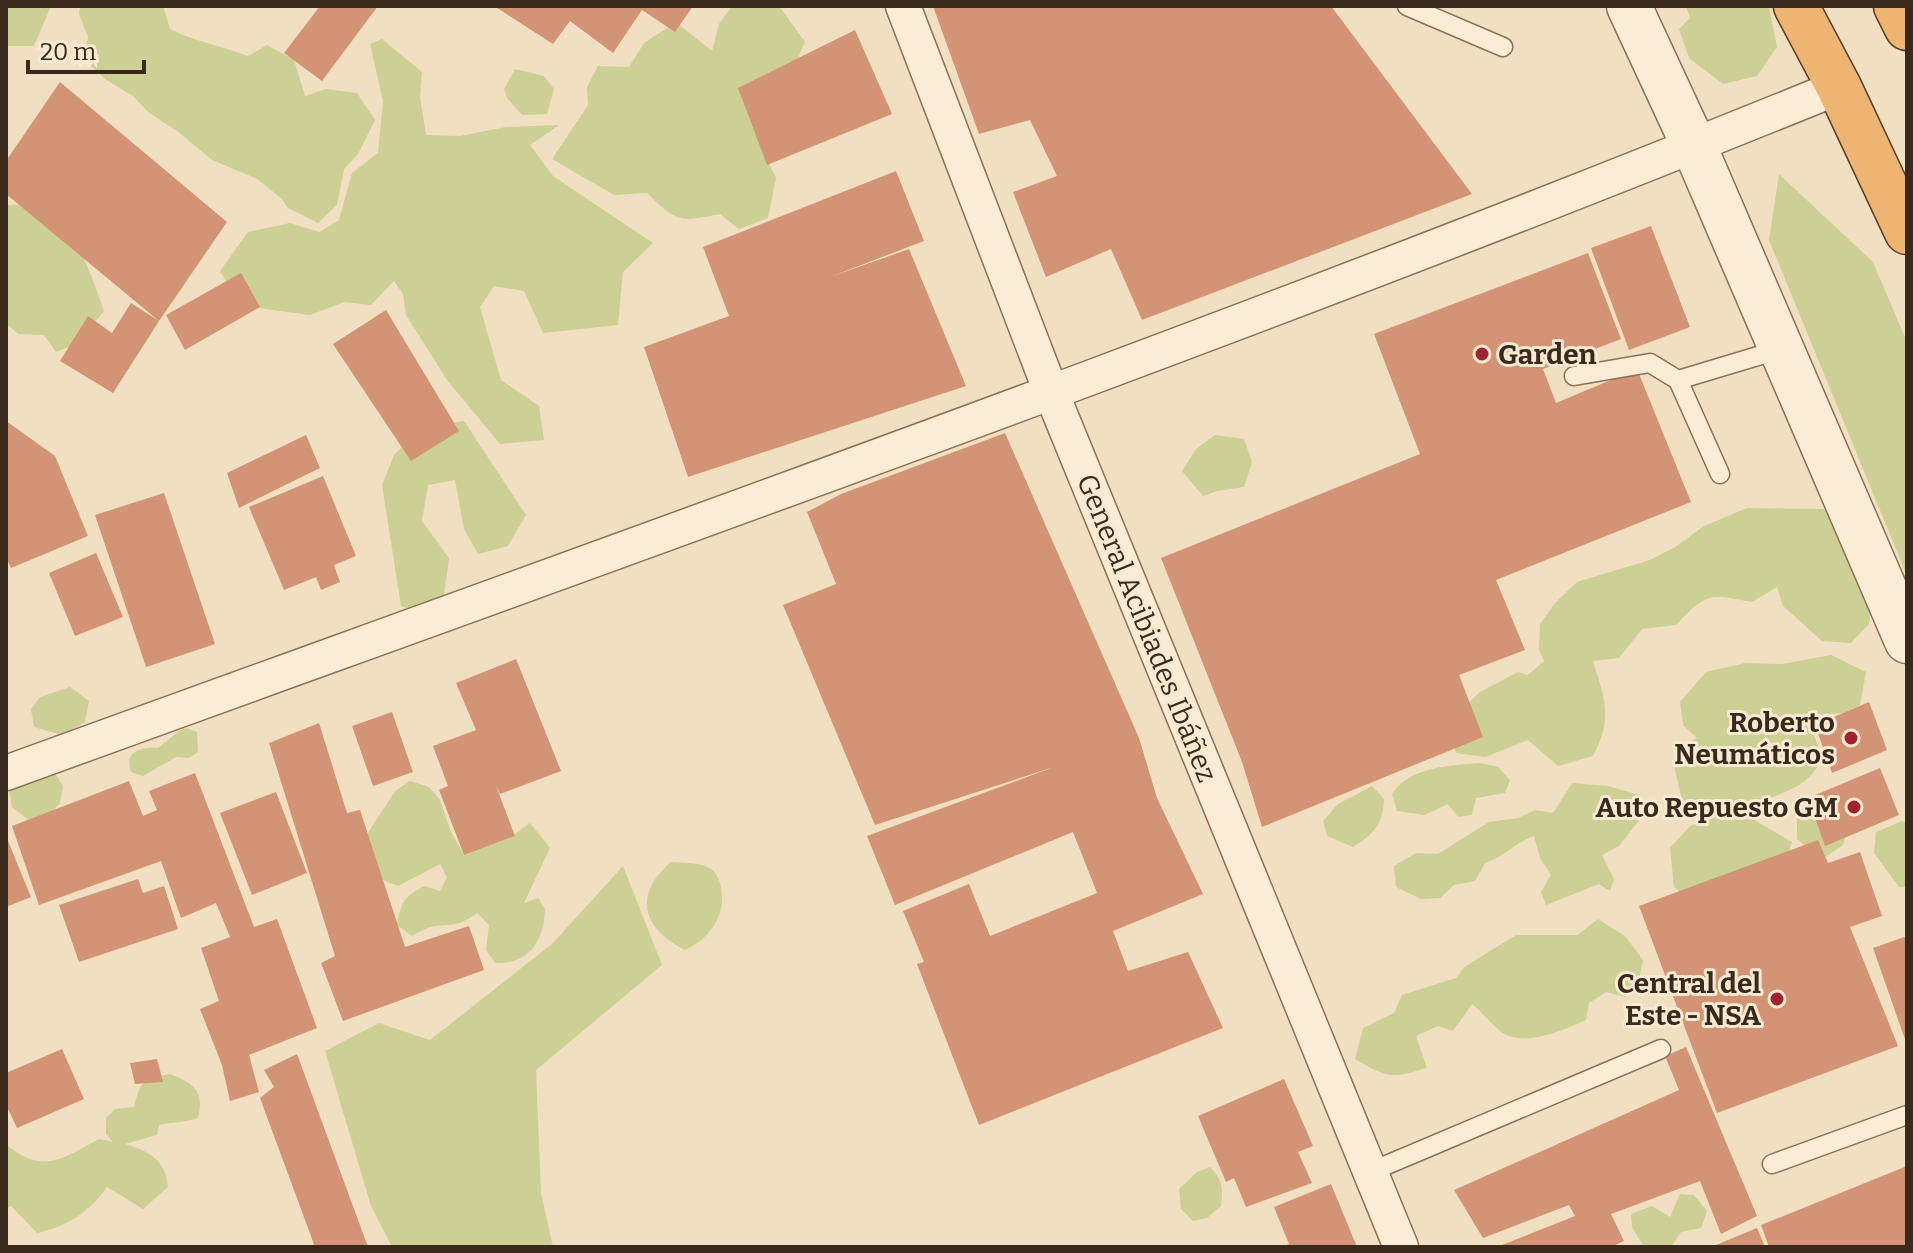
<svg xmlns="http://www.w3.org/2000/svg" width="1913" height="1253" viewBox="0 0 1913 1253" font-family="Bitter,serif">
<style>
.green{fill:#cdd094}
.building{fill:#d29474}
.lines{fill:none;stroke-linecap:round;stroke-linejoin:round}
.service-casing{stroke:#8c6f57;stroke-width:21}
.minor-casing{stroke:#8c6f57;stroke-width:37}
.tertiary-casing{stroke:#8c6f57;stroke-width:47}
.trunk-casing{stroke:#593d2c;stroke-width:47}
.service{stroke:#fbedd5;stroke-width:18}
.minor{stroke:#fbedd5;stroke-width:34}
.tertiary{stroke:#fbedd5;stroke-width:44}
.trunk{stroke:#eeb471;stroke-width:44}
.poi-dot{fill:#9f232e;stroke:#f8ead1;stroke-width:3}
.labels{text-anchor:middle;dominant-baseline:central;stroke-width:6;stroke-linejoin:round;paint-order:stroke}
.poi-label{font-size:28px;font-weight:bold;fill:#3a291d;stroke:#f8ead1;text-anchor:end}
.street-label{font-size:28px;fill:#3a291d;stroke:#f8ead1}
</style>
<rect width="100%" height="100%" fill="#f1dfc1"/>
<g class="green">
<polygon points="6,6 51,6 34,46 6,46"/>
<path d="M80,6H163L170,29C194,41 222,46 248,56L267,45L294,60L305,96L326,89L357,93L375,120L358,154L344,169L337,205L318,223L288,208L281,198L257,179L212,160L177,131L148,112L133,96L105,79L83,59L88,37L79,14Z"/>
<path d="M732,6L780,7L805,42L760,145L776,178L768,218L739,229L720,214C678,222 678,223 647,193L614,195L552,159L588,105L587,87L598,66L629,67L644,43L676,22L712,51L719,24Z"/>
<polygon points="1686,6 1769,6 1777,47 1757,76 1723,84 1689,58 1679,29 1690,18"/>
<polygon points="382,39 422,72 420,97 426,135 460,136 506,127 559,125 530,145 553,176 653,243 623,272 618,325 543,333 524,291 494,286 480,307 501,380 539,406 544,440 500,444 447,380 406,315 403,294 394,281 371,305 344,302 310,315 242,306 220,271 248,232 290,223 320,232 339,220 352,173 378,153 383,101 370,44"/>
<polygon points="515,69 544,76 554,89 547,114 522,115 507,98 504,89"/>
<polygon points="1779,174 1873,262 1907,342 1907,576 1769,240"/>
<path d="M6,205C16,205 28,204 38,207C74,218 93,280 104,311L79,343L56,352L44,335L18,334L6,323Z"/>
<polygon points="464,421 526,515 508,546 478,554 464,529 455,480 428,485 422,521 449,558 443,602 419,612 401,606 382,485 394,455 422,428"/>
<polygon points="1215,435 1244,439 1252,462 1244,487 1217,491 1203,496 1182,471 1196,449"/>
<path d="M1747,508L1824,509L1858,553L1874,588L1869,624L1851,643L1822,641L1783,606L1777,587L1752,602C1709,594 1707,592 1676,625L1642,629L1619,658L1593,661C1605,700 1613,718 1593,756L1558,766L1528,740L1485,757L1456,753L1448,722L1480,692L1518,672L1528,675L1544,661L1539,650L1540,624L1555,603L1577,582L1650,560L1675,547L1704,526Z"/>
<path d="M1831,655L1866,672L1860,705L1843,713L1826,714L1812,729L1823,759C1818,765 1814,774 1807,779C1788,796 1749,803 1724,813L1746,815L1792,842L1786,861L1694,903L1674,887L1670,848L1690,826L1710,818L1689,816L1681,796L1674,765L1688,743L1697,738L1683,725L1680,702L1706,672L1745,663L1782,664Z"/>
<polygon points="70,687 89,701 85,722 62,735 34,727 31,709 40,697"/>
<path d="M187,728L197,732L198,752L189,758L176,757L143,776L131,772C124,751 141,747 158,748L179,731Z"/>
<path d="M1480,763L1498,767L1510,780L1505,793L1476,798L1472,815L1458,817L1448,804L1425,815L1397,811L1392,794C1411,766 1448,766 1480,763Z"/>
<polygon points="44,770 57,776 63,786 60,803 44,820 29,820 12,807 9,791 20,777"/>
<path d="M410,781L429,787L440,800L451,832L464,855L510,838L530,823L550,848L524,903L538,898L545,909C544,942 529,964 495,963L486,950L489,925L477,913C457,928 453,923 431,927C425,928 418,933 412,936L397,925C400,904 405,895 425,886L440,891L447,877L440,864L398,886L378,878L364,839L395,791Z"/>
<path d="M1572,783L1608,786L1640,795L1647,810L1619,846L1602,855L1614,879L1610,891L1599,884L1546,905L1541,892L1551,875L1540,858L1534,836C1515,843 1504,857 1485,863L1475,881L1454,885L1440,898L1421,899L1396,887L1394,866L1416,853L1438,854L1489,822L1518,818L1535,810L1553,813Z"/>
<path d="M1372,786L1384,799C1383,824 1374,834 1353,847L1327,836L1323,821L1338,804Z"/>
<polygon points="1816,805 1846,834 1843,845 1824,858 1812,852 1797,839 1797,817 1802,807"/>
<polygon points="1902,821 1907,824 1907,887 1899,887 1874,853 1876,832"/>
<path d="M671,862C683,863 699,862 709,868C716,872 717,876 720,883C728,913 712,937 685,950C642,928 633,895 671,862Z"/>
<polygon points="623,866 662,965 536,1070 541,1193 553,1247 392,1247 371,1206 325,1051 379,1023 430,1040 552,944"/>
<path d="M1598,919L1625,936L1643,960L1638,984L1625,997L1606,992L1589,1003L1586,1020C1563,1030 1523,1049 1500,1031C1490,1023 1482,1012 1472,1004L1453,1031L1438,1026L1416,1036L1427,1068C1390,1079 1388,1078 1355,1059L1363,1028L1394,1013L1402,995L1456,978L1464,967L1516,935H1577Z"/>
<path d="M170,1074C193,1083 205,1091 198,1118C190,1122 171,1122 159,1125L157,1135L125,1144C149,1151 166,1160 168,1187L143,1209L107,1187C88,1213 68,1226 37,1233L11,1206L6,1209V1144C43,1176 63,1158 99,1139L113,1142L106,1134V1118L115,1109L134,1107C140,1082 143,1078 170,1074Z"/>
<path d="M1210,1167C1223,1180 1223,1188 1221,1206L1207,1218L1193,1221L1181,1209L1179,1189L1197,1172Z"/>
<polygon points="1680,1194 1694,1195 1707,1211 1701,1228 1681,1232 1671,1247 1644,1247 1632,1227 1631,1214 1652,1206 1670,1217"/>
</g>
<g class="building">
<polygon points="320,6 378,6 322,81 284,53"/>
<polygon points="494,6 693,6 675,32 642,10 613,53 570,21 553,44"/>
<polygon points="933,6 1331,6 1472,194 1142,320 1111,249 1046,277 1013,192 1057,176 1030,120 979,134"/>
<polygon points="855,30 892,114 767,165 738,88"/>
<polygon points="60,82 227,222 159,321 6,194 6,161"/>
<polygon points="896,171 924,241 830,277 909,249 966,386 688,477 644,347 729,316 703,247"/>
<polygon points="1651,226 1690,327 1629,350 1591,248"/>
<polygon points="1588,253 1621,339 1543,369 1556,403 1637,369 1691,502 1496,580 1525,650 1459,675 1483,737 1262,827 1242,762 1161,558 1420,454 1374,334"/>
<polygon points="241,273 260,307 185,350 166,315"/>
<polygon points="131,303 159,321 113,393 60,361 88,316 112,333"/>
<polygon points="386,310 459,431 411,461 333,344"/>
<polygon points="6,421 55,456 88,536 11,568 6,557"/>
<polygon points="1005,433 1139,738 1157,798 1203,894 1113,931 1128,971 1188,952 1223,1028 979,1125 917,964 924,962 903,911 969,884 990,936 1097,893 1073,832 895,905 867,836 1054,767 875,825 783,605 836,584 807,512 841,494"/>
<polygon points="306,435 320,468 239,508 227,473"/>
<polygon points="323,476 356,556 334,565 340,582 321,590 316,577 284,590 249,507"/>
<polygon points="164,493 215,644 146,667 95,515"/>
<polygon points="96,553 123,617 75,636 49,573"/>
<polygon points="516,659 561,771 500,794 496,786 515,836 464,855 439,790 448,786 433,746 476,730 456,683"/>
<polygon points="1869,702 1887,750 1832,773 1815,725"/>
<polygon points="392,712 413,772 373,786 352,726"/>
<polygon points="319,723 347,813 360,810 405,947 469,926 484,970 343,1021 321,963 335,956 269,743"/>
<polygon points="1880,768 1899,815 1825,846 1808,798"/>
<polygon points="195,773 254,927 277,919 317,1028 249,1055 259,1092 230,1101 222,1065 200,1009 219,1001 201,948 230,937 216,903 181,918 161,861 39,905 12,826 129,781 143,816 157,810 149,791"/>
<polygon points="276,792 307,873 252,895 220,813"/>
<polygon points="1818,840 1828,863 1860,852 1882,916 1850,927 1898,1046 1717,1113 1639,906"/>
<polygon points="8,841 31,897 6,907 6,842"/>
<polygon points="138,879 143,893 164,886 178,929 79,962 59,905"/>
<polygon points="1907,936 1907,1045 1873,948"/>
<polygon points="1686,1047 1757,1216 1721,1234 1700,1181 1611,1214 1624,1241 1611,1247 1497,1247 1575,1216 1569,1205 1483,1238 1454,1190 1679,1090 1665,1056"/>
<polygon points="62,1049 84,1099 17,1128 6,1105 6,1073"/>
<polygon points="297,1054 368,1247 315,1247 260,1098 274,1087 264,1070"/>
<polygon points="157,1059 163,1082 135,1084 130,1063"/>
<polygon points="1284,1079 1313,1146 1298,1152 1312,1183 1246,1207 1234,1178 1226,1182 1198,1116"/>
<polygon points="1907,1166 1907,1247 1769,1247 1761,1225"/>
<polygon points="1331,1184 1357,1247 1282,1247 1289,1244 1274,1207"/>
<polygon points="1757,1228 1765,1247 1711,1247"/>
</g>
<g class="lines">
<g class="service-casing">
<g id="service">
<polyline points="1407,6 1503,47"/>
<polyline points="1574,376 1650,363 1678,380 1781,349"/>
<polyline points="1678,380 1720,474"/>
<polyline points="1772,1164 1907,1115"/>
<polyline points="1370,1172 1661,1049"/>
</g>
</g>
<g class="minor-casing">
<g id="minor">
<polyline points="903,6 1051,392 1401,1247"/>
<path d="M6,773C619,550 1235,333 1839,87"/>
</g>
</g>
<g class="tertiary-casing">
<polyline id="tertiary" points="1629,6 1694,146 1907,641"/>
</g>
<g class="trunk-casing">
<g id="trunk">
<polyline points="1796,6 1839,87 1907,232"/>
<polyline points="1896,6 1907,28"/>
</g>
</g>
<use href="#service" class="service"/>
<use href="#minor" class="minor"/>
<use href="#tertiary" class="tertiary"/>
<use href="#trunk" class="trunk"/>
</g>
<g class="poi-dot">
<circle cx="1482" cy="354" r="8"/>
<circle cx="1851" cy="738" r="8"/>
<circle cx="1854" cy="807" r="8"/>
<circle cx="1777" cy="999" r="8"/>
</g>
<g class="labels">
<g class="poi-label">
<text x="1498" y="354" text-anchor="start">Garden</text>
<text x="1835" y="722">Roberto<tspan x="1835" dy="32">Neumáticos</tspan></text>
<text x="1838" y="807">Auto Repuesto GM</text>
<text x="1761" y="983">Central del<tspan x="1761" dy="32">Este - NSA</tspan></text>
</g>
<g class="street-label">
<text transform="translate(1147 628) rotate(68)">General Acibiades Ibáñez</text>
</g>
</g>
<rect width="1913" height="1253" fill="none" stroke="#3a291d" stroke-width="16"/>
<path d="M28 60v12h116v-12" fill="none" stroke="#3a291d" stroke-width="4"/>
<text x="40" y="60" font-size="24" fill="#3a291d" stroke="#f8ead1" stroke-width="6" paint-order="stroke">20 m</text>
</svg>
